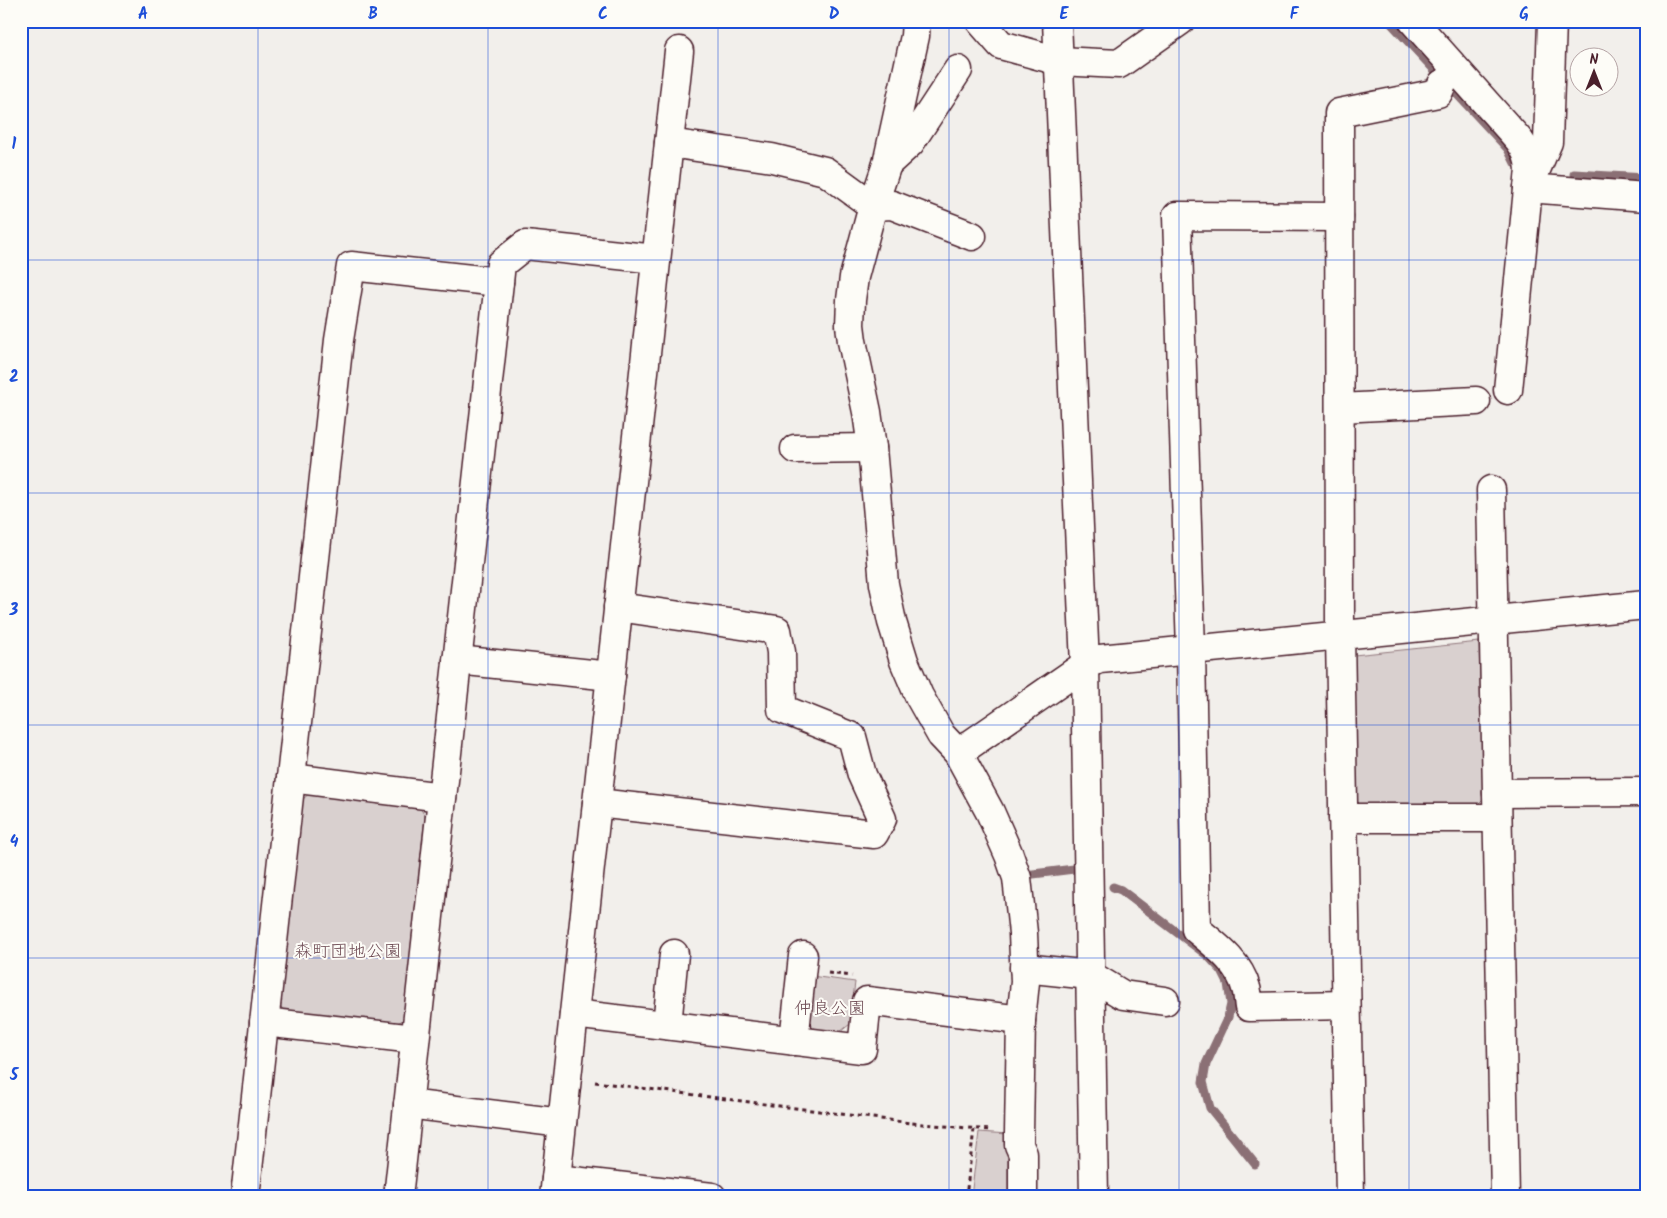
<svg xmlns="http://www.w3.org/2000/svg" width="1667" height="1218" viewBox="0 0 1667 1218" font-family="Kalam,'Klee One',sans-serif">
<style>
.park{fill:#d9d0cf;stroke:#92787d}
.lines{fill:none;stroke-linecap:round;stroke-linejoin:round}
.stream{stroke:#8b6f75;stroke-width:9}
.minor-casing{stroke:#4a1f2b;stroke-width:31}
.tertiary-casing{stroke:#4a1f2b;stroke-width:31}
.path{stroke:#4a1f2b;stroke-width:3;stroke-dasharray:4 4;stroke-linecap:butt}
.minor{stroke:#fdfcf7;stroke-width:28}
.tertiary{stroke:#fdfcf7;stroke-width:28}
.grid{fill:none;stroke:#1d4ed8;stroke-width:1;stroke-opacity:0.55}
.labels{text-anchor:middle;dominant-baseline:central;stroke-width:4;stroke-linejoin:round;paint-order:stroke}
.park-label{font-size:18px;fill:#6e4b54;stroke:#fdfcf7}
.neatline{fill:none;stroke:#1d4ed8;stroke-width:2}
.grid-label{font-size:16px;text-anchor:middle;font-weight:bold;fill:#1d4ed8}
</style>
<rect width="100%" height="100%" fill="#f2efeb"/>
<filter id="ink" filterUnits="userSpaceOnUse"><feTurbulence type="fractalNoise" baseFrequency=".02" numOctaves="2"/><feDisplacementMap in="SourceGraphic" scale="10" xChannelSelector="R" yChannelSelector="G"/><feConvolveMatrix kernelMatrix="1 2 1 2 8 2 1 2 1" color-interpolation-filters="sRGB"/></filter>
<g filter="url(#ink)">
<g class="park">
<polygon points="1479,642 1483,799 1474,808 1366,808 1356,801 1354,655"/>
<polygon points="313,790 417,803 425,816 403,1020 390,1027 287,1015 279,1004 302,800"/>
<polygon points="811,976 855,982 850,1024 840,1032 812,1029 806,1018"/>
<polygon points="979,1132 1008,1134 1008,1197 971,1197"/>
</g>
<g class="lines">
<g class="stream">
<polyline points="1389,21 1508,149 1515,163"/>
<polyline points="1574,174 1646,178"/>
<polyline points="1025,875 1074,869"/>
<polyline points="1113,887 1121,890 1208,956 1222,971 1228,983 1231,1004 1228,1017 1206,1064 1203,1082 1210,1108 1255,1164"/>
</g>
<g class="minor-casing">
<g id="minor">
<polyline points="916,21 915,36 887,164 873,206 854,277 851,300 850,325 852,341 867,412 872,448 884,584 892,622 904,661 919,696 941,735 958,753 990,812 1009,855 1017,878 1023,933 1025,982 1021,1020 1019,1133 1019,1145 1023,1154 1023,1197"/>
<polyline points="980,21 1001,45 1059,61 1119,64 1180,21"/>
<path d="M1413,21L1519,140C1526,150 1529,157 1530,169L1508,390"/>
<polyline points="1552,21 1548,142 1528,188 1646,197"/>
<polyline points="669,143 772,158 825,171 873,206 892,205 972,236"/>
<polyline points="887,164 910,143 958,70"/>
<path d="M1339,217L1177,216L1191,650L1196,929C1215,945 1239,962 1246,988C1248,994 1248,1001 1249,1007L1346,1005"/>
<polyline points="1340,408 1476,401"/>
<polyline points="795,449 872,448"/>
<polyline points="1491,490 1505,1197"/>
<polyline points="457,660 611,676"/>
<polyline points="291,778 442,797"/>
<polyline points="1497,793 1646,792"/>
<polyline points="597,803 874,834 882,819 862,775 852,737 782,709 781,652 777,630 618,607"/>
<polyline points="1343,818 1497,818"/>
<polyline points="1024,968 1090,975 1123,995 1165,1001"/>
<polyline points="574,1014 862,1049 867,1001 1021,1020"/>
<polyline points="264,1022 415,1039"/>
<polyline points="667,1025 674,954"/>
<polyline points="794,1041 803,956"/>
<polyline points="408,1104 562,1123"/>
<polyline points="556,1179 712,1197"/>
<polyline points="245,1197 339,340 351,266 499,282"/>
<polyline points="398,1197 501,264 525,245 656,259"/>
<polyline points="554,1197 679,51"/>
<polyline points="1350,1197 1340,636 1339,113 1438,93 1442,84"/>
</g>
</g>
<g class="tertiary-casing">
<g id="tertiary">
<polyline points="1057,21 1085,665 1094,1197"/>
<polyline points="958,753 1085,665 1100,659 1646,605"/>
</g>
</g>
<g class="path">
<polyline points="828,973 852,976"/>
<polyline points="595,1082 911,1123 991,1130"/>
<polyline points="966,1197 974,1129"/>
</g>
<use href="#minor" class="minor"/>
<use href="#tertiary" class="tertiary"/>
</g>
</g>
<path class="grid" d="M258,21V1197M488,21V1197M718,21V1197M949,21V1197M1179,21V1197M1409,21V1197M21,260H1646M21,493H1646M21,725H1646M21,958H1646"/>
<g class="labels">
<g class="park-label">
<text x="348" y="952">森町団地公園</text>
<text x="830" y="1009">仲良公園</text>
</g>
</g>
<rect width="1667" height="1218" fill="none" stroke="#fdfcf7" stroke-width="55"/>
<g transform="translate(1594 72)"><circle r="24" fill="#fdfcf7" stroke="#b5a4a5"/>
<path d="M0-4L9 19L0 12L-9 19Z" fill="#4a1f2b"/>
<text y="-8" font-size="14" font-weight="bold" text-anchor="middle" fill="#4a1f2b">N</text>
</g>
<rect x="28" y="28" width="1612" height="1162" class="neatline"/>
<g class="grid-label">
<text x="143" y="19">A</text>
<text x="373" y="19">B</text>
<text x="603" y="19">C</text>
<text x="834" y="19">D</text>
<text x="1064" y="19">E</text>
<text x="1294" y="19">F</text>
<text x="1524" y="19">G</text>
<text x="14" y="149">1</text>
<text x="14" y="382">2</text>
<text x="14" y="615">3</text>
<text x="14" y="847">4</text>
<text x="14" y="1080">5</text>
</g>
</svg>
